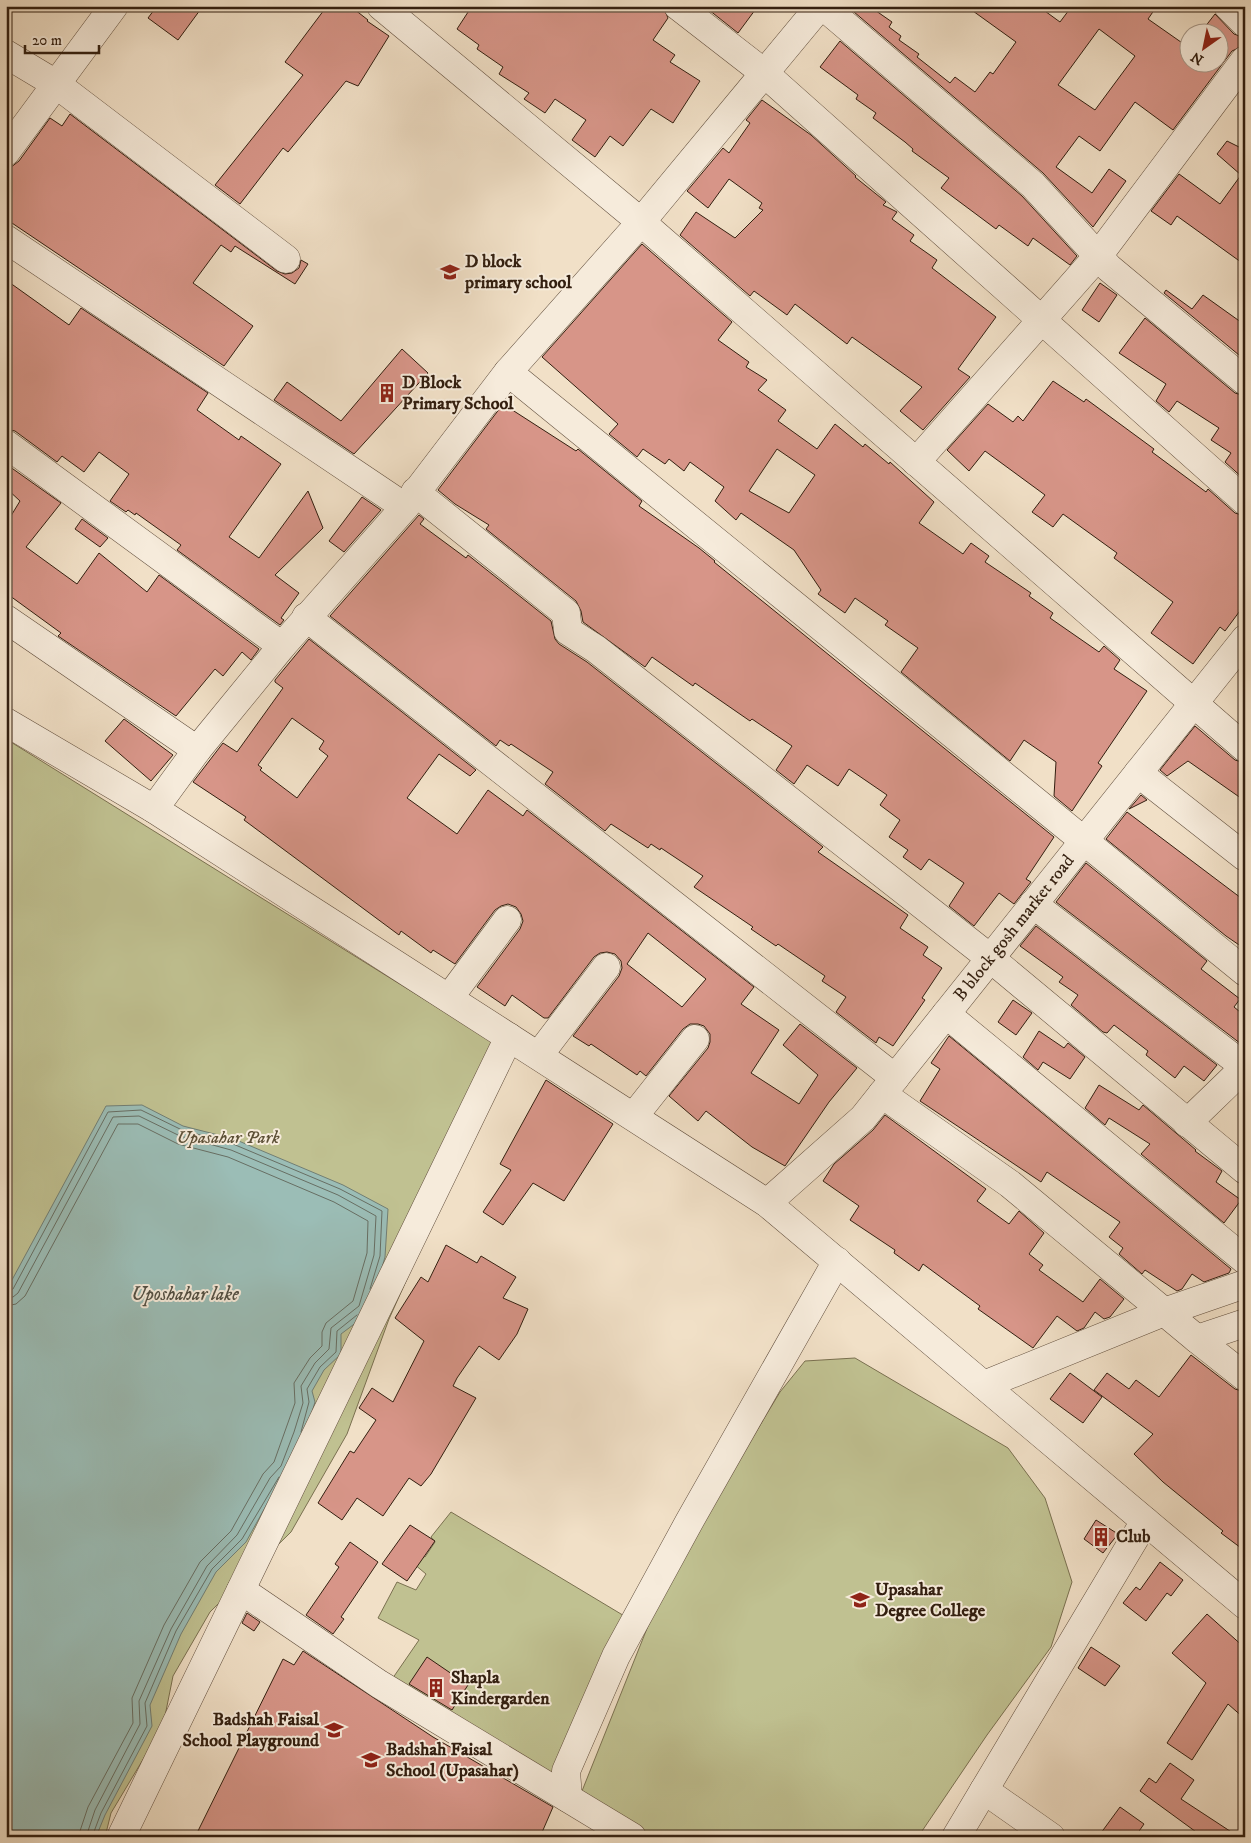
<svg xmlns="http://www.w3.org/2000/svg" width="1251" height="1843" viewBox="0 0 1251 1843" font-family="'IM FELL DW Pica',serif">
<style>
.green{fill:#c0c191;stroke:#7a7050}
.water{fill:#9bbdb6;stroke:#717e74}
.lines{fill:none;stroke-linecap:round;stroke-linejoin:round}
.shore{stroke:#676e63;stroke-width:1}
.building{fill:#d79588;stroke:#331f10;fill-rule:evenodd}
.minor-casing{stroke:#624f3e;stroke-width:29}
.minor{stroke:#f6ebdb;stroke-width:28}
.labels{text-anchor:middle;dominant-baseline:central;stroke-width:4;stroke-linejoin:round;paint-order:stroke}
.poi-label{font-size:18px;font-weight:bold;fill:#331f10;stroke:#f6ebdb;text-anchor:start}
.street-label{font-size:18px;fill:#331f10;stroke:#f6ebdb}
.park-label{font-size:18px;font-style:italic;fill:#5d5037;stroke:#f6ebdb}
.water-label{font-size:19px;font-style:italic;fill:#524e42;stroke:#f6ebdb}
</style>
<rect width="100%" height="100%" fill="#f1e0c7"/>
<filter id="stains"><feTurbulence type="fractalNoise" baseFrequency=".004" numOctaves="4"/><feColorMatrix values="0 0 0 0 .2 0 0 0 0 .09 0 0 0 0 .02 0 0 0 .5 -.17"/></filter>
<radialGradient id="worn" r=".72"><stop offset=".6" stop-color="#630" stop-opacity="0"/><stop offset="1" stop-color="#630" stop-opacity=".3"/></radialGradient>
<g class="green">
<polygon points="6,739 509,1052 389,1319 347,1434 291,1532 210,1612 173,1676 163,1726 111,1813 105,1837 6,1837"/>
<polygon points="855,1358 1008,1448 1045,1498 1072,1582 1051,1647 987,1735 918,1837 649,1837 580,1796 666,1581 780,1392 805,1361"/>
<polygon points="451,1512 626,1617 555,1778 388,1685 419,1640 378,1618 397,1582 416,1590 426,1574 414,1564 419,1553 425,1557 435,1542 431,1537"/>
</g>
<polygon class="water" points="142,1105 183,1126 234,1139 343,1185 388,1209 385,1257 369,1313 341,1334 341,1354 324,1370 312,1391 315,1402 305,1435 246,1542 216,1572 181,1634 150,1705 152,1726 105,1815 96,1837 6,1837 6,1291 106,1106"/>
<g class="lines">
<g class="shore">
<polyline points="6,1292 13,1289 108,1112 141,1110 182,1130 233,1144 340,1189 382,1211 380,1256 370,1289"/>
<polyline points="6,1298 13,1297 18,1293 113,1117 139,1116 180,1136 231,1150 338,1195 376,1216 374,1255 359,1306 331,1328 329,1349 315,1363 301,1386 303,1403 294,1432 281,1466 270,1478 237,1535 207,1566 171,1629 139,1701 140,1724 95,1810 86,1837"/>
<polyline points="6,1306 16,1304 25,1296 118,1124 138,1124 178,1144 228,1157 334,1202 368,1221 367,1253 353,1301 326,1323 322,1332 322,1346 310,1358 294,1383 295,1403 274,1462 263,1474 231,1531 200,1562 164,1625 132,1698 133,1723 88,1807 78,1837"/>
<polyline points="301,1432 309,1402 307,1389 320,1367 336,1352 337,1331 357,1315"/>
<polyline points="92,1837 101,1813 147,1726 145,1703 176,1631 212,1569 242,1539 279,1477"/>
</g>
</g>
<g class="building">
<polygon points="157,6 203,6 178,40 148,18"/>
<polygon points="327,6 350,6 368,20 367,21 389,36 358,86 346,81 288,152 283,148 240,204 215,185 303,75 285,62"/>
<polygon points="472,6 663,6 668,18 653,40 675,55 670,62 700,81 673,123 651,109 623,146 610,136 595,157 572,140 586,120 555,99 545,113 524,99 529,93 499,74 503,67 477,49 479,45 457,29"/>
<polygon points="704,6 758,6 738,33"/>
<path d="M847,6H869L892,22L889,27L901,36L899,40L919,54L917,57L950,83L955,77L975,92L990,72L993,74L1016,42L966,6H1038L1060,22L1072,6H1157L1148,19L1188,47V62H1218V32H1201L1215,14L1234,34L1245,38V45L1232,51L1173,130L1135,102L1100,151L1079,136L1056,167L1092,193L1109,169L1126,181L1093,227L1043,173ZM1099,29L1135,56L1095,110L1058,85Z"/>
<polygon points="840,41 1022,196 1077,256 1070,265 1033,238 1028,246 999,225 996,229 941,188 949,178 912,151 913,149 905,142 873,118 876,113 856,99 858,95 820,67"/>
<polygon points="762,100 811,135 856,176 855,177 886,202 883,205 897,212 892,219 914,235 910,241 937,260 932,268 996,317 958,369 970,377 923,430 900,411 922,387 852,337 847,344 795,304 787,315 754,291 750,296 680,235 696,212 735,238 763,210 759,208 762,203 729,179 708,208 687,191 723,148 729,153 750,123 746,120"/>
<polygon points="70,114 277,271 285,274 292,273 299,268 301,260 308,264 295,284 235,246 231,252 221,245 193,283 253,326 224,366 6,219 6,171 19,161 50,118 62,126"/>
<polygon points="1227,141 1245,150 1245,265 1177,216 1171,225 1151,211 1179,174 1220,204 1241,175 1217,154"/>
<path d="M642,244L732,322L718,340L749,362L746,367L767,380L758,390L786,410L778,421L817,449L835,424L863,447L865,444L889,464L890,462L934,502L919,523L963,554L971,543L989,556L985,562L1031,593L1029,596L1053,613L1050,618L1099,652L1104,646L1120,660L1114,669L1147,691L1098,763L1102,766L1072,811L1054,796L1056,762L1024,740L1010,761L901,672L918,648L885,625L888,621L855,598L845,613L818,594L821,590L794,550L741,513L736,520L715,501L724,487L690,462L684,471L669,459L665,464L643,449L637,457L609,434L618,424L542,357ZM777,449L815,475L789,513L749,491Z"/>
<polygon points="6,280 69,325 81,308 208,393 197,410 239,440 241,436 281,464 229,537 259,558 308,491 323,528 275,575 299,593 281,618 284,620 280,625 177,550 181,545 136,513 135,515 128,510 126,512 110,501 129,474 99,452 84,472 62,456 57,462 15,431 6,429"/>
<polygon points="1100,283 1117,295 1099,322 1082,310"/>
<polygon points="1166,290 1192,309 1203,295 1245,325 1245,360 1164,293"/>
<polygon points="1145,318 1235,393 1245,396 1245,480 1225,462 1231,453 1211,440 1219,428 1177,401 1169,412 1156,401 1166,384 1119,353"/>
<polygon points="402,349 428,373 354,454 274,400 287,382 341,421"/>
<polygon points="1053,381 1084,402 1086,399 1154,449 1152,452 1206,492 1208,489 1235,513 1245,516 1245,604 1225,631 1220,627 1193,664 1151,633 1173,602 1114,558 1117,553 1063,514 1053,527 1032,512 1045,495 985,451 969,471 947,450 988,404 1013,422 1018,416 1023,421"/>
<polygon points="503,404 576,451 578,449 642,501 639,506 699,548 715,561 714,562 1054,837 1026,879 1031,882 1014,904 999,893 974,926 949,906 964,883 929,859 921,870 903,857 908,850 889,837 900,820 880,805 887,795 849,769 838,786 807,765 794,784 776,770 792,746 752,719 750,721 695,683 693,686 652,657 645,667 583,622 581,611 576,601 486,529 489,525 455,504 438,490"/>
<polygon points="6,464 61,503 26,547 77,584 99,553 147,592 159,575 259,649 251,660 242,652 223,676 215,669 176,716 58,636 61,633 6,593 6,524 20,501 6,488"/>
<polygon points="362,497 381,510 344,552 329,541"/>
<polygon points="419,515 424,519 420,524 466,558 468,555 551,621 555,639 559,644 587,662 823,847 818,852 908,915 900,928 928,947 923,955 942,968 922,998 925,1000 893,1046 879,1037 876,1043 836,1012 846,997 822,981 825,976 778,944 776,946 751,929 753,927 694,887 703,876 661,848 660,850 651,844 648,848 611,824 605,831 545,784 553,772 511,744 509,746 500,740 496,746 330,616"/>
<polygon points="82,519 108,538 100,547 75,529"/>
<path d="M309,639L476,770L470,776L439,754L407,798L457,834L488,790L523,816L527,810L754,987L741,1004L779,1030L751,1073L799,1104L818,1075L783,1045L800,1024L857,1068L829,1102L785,1166L752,1147L706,1111L698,1121L669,1096L708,1048L710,1042V1034L704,1026L698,1024H690L683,1029L646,1076L640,1071L637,1075L591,1044L589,1046L573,1036L619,976L622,968L621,961L615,954L607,952L600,953L594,957L548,1018H544L512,995L505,1006L477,987L520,929L523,921L521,914L516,907L508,904L501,906L495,910L455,964L433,950L431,953L401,931L399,935L244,820L246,817L193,782L223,743L237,752L283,688L275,682V680ZM292,718L324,741L319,749L328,756L297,798L260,770L262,768L258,765ZM648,933L706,979L682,1007L627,964Z"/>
<polygon points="124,719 173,755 151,781 105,741"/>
<polygon points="1195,726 1235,760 1245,763 1245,801 1188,761 1167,776 1160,770"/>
<polygon points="1141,795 1147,800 1129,809"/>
<polygon points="1127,812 1245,901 1245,949 1226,936 1106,839"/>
<polygon points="1086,863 1207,961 1201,969 1240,999 1234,1007 1245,1016 1245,1047 1056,902"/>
<polygon points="1036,926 1217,1065 1204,1081 1184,1066 1175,1078 1146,1055 1148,1051 1114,1025 1107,1033 1103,1032 1071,1005 1078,995 1059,982 1063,977 1020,946"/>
<polygon points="1013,1000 1032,1013 1016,1035 998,1022"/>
<polygon points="1039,1031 1064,1048 1068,1043 1085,1057 1070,1079 1043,1062 1038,1070 1023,1057"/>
<polygon points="949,1036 1231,1269 1229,1273 1204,1282 1192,1274 1182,1289 1177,1291 1145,1270 1142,1274 1119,1254 1123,1248 1109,1237 1120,1222 1047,1172 1041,1182 920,1101 940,1069 931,1063"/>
<polygon points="546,1080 613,1124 564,1201 533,1183 503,1225 483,1212 511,1170 500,1164"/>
<polygon points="1099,1085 1139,1110 1143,1105 1196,1150 1195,1151 1222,1171 1216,1182 1241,1200 1224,1223 1141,1154 1150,1144 1109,1118 1105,1125 1085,1108"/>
<polygon points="885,1115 986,1189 977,1201 1009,1224 1019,1211 1044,1233 1029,1254 1043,1265 1039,1270 1083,1302 1100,1279 1124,1299 1110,1317 1104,1319 1095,1312 1084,1328 1077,1331 1057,1316 1033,1348 978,1309 980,1306 923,1264 919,1271 894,1253 895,1250 850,1220 859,1206 823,1181 834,1164 873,1130"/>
<polygon points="446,1245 477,1263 481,1256 516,1277 503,1298 528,1309 517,1334 499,1360 479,1346 457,1378 453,1386 476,1398 431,1474 421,1486 409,1478 383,1516 357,1498 342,1520 318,1503 350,1451 354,1453 376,1420 359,1408 372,1388 393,1402 424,1341 395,1318 421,1277 428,1282"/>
<polygon points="1191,1355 1235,1389 1245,1392 1245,1551 1221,1533 1223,1531 1163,1482 1134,1454 1153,1434 1094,1390 1107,1373 1129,1389 1136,1380 1159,1397"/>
<polygon points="1070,1373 1102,1397 1083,1423 1050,1399"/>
<polygon points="1096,1520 1118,1534 1103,1553 1084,1539"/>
<polygon points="410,1525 435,1541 407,1581 382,1564"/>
<polygon points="350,1542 378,1562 341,1617 344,1619 333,1634 306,1615 339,1567 335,1564"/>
<polygon points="1160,1562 1183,1580 1171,1596 1167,1593 1146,1621 1123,1603 1136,1587 1140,1590"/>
<polygon points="247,1613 260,1622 254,1631 242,1623"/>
<polygon points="1207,1614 1245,1648 1245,1719 1228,1704 1192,1760 1167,1743 1206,1683 1172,1653"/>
<polygon points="1091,1647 1120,1666 1105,1686 1078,1668"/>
<polygon points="303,1651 433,1737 553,1807 540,1837 195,1837 283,1659 294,1665"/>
<polygon points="427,1657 468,1685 452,1710 409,1684"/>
<polygon points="1170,1763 1194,1780 1181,1799 1239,1837 1203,1837 1140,1791 1149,1778 1156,1783"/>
<polygon points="1120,1807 1144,1824 1135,1837 1098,1837"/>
</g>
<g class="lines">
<g class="minor-casing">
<g id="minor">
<polyline points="381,6 641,222 1245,748"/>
<polyline points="678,6 763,72 1245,501"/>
<polyline points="823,6 1033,185 1109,268 1245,381"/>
<polyline points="1228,6 1245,23"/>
<polyline points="6,54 56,84 286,259"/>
<polyline points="6,152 114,6"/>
<polyline points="6,239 405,507"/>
<polyline points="508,372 1245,972"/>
<polyline points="6,444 282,646"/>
<polyline points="916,462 1098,256 1245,60"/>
<polyline points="415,492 566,613 568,631 596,649 990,958 1245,1170"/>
<polyline points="306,617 895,1078"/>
<polyline points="6,619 197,750"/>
<polyline points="6,722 154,809 767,1203 1245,1605"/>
<polyline points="1138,773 1245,857"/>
<polyline points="154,809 197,750 282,646 405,507 508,372 641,222 820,6"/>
<polyline points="1033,904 1245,1067"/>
<polyline points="449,998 507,920"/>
<polyline points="946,1014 1245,1260"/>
<polyline points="539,1055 606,967"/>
<polyline points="882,1094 1010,1184 1197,1339 1245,1323"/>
<polyline points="634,1116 695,1039"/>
<polyline points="1187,1123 1245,1067"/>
<path id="s1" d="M767,1203L863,1118L1245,639"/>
<polyline points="1197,1339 1245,1377"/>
<polyline points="984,1385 1164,1312 1245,1284"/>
<polyline points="241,1590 379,1684 632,1837"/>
<polyline points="984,1790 1051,1837"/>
<polyline points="568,1798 566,1771 616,1656 689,1522 837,1261"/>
<polyline points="121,1837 509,1037"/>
<polyline points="956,1837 1145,1521"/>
</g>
</g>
<use href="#minor" class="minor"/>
</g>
<defs>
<g id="school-bare" transform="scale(1.5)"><path d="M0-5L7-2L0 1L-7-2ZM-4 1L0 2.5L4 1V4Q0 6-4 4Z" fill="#8f2418" stroke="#f6ebdb" stroke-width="2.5" paint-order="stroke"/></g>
<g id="building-bare" transform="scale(1.5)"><path d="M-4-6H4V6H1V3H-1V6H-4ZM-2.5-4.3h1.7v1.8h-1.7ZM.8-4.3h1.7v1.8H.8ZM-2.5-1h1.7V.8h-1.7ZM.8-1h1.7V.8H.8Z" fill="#8f2418" stroke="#f6ebdb" stroke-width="2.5" paint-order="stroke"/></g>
<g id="university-bare" transform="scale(1.5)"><path d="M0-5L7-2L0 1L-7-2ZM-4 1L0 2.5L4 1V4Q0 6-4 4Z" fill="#8f2418" stroke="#f6ebdb" stroke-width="2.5" paint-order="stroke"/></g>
</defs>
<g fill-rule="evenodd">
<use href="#school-bare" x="450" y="272"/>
<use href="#building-bare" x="387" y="393"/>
<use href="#building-bare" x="1101" y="1537"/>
<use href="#university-bare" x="860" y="1600"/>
<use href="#building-bare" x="436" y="1688"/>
<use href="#school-bare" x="334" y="1730"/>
<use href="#school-bare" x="371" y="1760"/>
</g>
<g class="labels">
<g class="poi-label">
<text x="465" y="262">D block<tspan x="465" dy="21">primary school</tspan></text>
<text x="402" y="383">D Block<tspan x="402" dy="21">Primary School</tspan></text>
<text x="1116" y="1537">Club</text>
<text x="875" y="1590">Upasahar<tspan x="875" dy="21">Degree College</tspan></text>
<text x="451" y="1678">Shapla<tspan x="451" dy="21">Kindergarden</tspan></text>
<text x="319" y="1720" text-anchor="end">Badshah Faisal<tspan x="319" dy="21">School Playground</tspan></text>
<text x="386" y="1750">Badshah Faisal<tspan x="386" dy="21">School (Upasahar)</tspan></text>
</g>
<g class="street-label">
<text stroke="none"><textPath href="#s1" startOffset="371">B block gosh market road</textPath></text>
</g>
<g class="park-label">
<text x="228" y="1138">Upasahar Park</text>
</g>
<g class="water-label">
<text x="185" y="1294">Uposhahar lake</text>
</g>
</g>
<rect width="1251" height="1843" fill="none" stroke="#f1e0c7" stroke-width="25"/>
<rect x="8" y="8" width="1236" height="1828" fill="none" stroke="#331f10" stroke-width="2.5"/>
<rect x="12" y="12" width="1226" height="1818" fill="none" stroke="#331f10"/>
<g transform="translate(1204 48) rotate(213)"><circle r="24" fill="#f6ebdb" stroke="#a8998a"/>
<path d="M0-4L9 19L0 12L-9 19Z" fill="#8f2418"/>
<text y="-8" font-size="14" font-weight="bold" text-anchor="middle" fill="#331f10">N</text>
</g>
<path d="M25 45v8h74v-8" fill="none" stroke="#331f10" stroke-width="2.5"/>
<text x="32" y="45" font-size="15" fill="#331f10" stroke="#f6ebdb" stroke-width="4" paint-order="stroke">20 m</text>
<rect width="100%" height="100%" filter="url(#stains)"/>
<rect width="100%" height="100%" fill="url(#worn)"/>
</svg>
